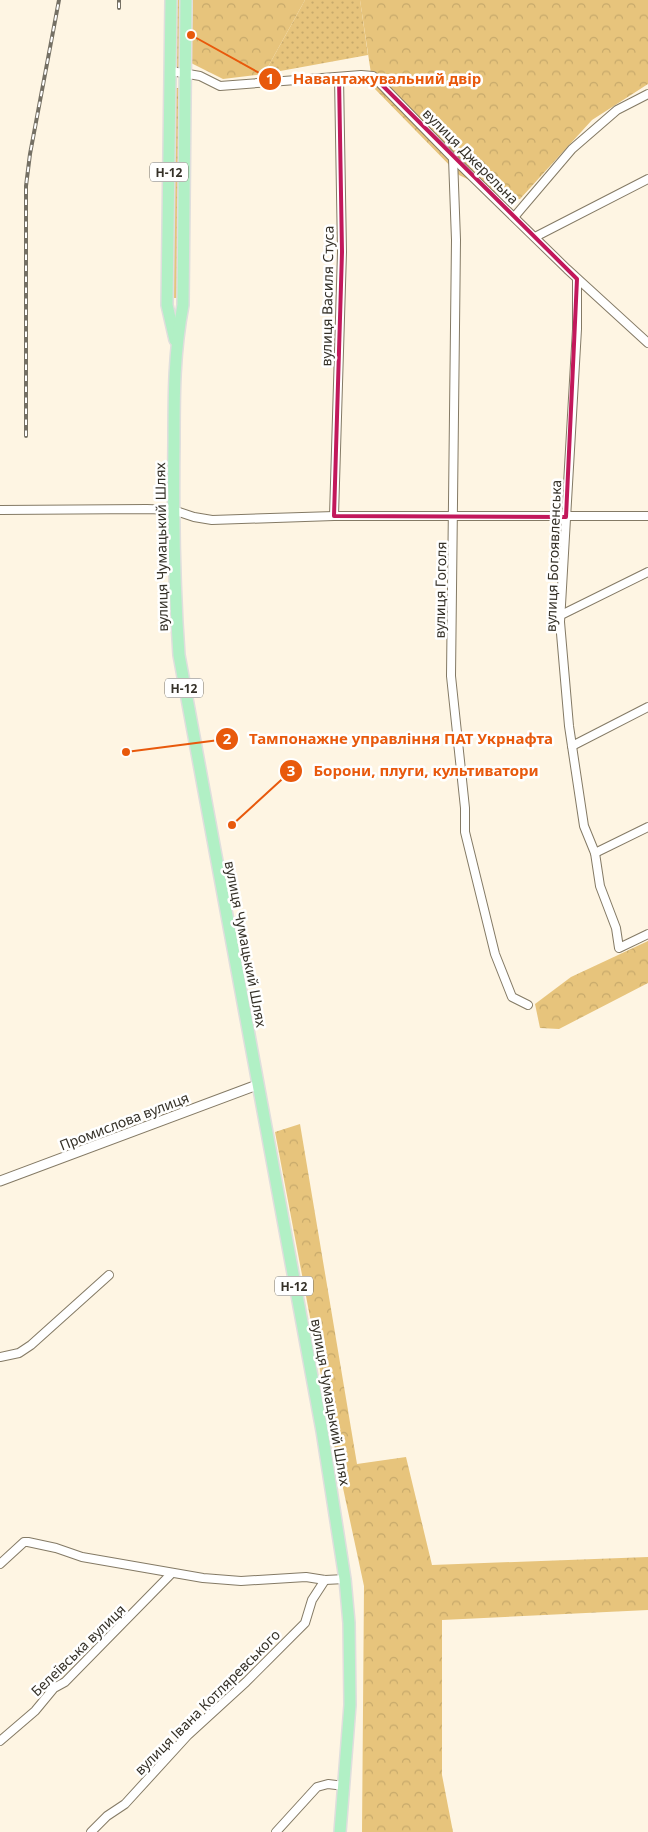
<svg xmlns="http://www.w3.org/2000/svg" width="648" height="1832" viewBox="0 0 648 1832" font-family="'Noto Sans',sans-serif">
<style>
.grass{fill:url(#grass-dots)}
.forest{fill:url(#forest-crowns)}
.lines{fill:none;stroke-linecap:round;stroke-linejoin:round}
.minor-casing{stroke:#847a65;stroke-width:10}
.tertiary-casing{stroke:#847a65;stroke-width:11}
.primary-casing{stroke:#dfdedd;stroke-width:14}
.minor{stroke:#fff;stroke-width:8}
.tertiary{stroke:#fff;stroke-width:9}
.primary{stroke:#b1f0c5;stroke-width:11}
.rail-casing{stroke:#757064;stroke-width:4}
.rail{stroke:#fff;stroke-width:2;stroke-dasharray:5.5;stroke-linecap:butt}
.marked{fill:none;stroke:#c2185b;stroke-width:4;stroke-linejoin:round}
.labels{text-anchor:middle;dominant-baseline:central;stroke-width:5;stroke-linejoin:round;paint-order:stroke}
.shield{fill:#fff;stroke:#726f68;stroke-width:1}
.shield-label{font-size:12px;font-weight:bold;fill:#353128}
.street-label{font-size:14px;fill:#353128;stroke:#fff}
.leader{fill:none;stroke:#e8590c;stroke-width:2}
.callout-dot{fill:#e8590c;stroke:#fff;stroke-width:2}
.mark-label{font-size:15px;text-anchor:middle;font-weight:bold;fill:#fff}
.callout-label{font-size:15px;text-anchor:middle;font-weight:bold;fill:#e8590c;stroke:#fff;stroke-width:5;stroke-linejoin:round;paint-order:stroke}
</style>
<defs>
<pattern id="grass-dots" width="8" height="8" patternUnits="userSpaceOnUse" patternTransform="scale(1.25)"><rect width="8" height="8" fill="#e7c47c"/><path d="M2 2h.1M6 6h.1" fill="none" stroke="#c7a96b" stroke-width="1.8" stroke-linecap="round"/></pattern>
<pattern id="forest-crowns" width="20" height="18" patternUnits="userSpaceOnUse" patternTransform="scale(1.25)"><rect width="20" height="18" fill="#e7c47c"/><path d="M2 6a3 3 0 1 1 6 0M12 15a3 3 0 1 1 6 0" fill="none" stroke="#c7a96b"/></pattern>
</defs>
<rect width="100%" height="100%" fill="#fef5e3"/>
<g class="grass">
<polygon points="176,0 182,0 181,67 175,67"/>
<polygon points="305,0 360,0 368,55 264,74"/>
<polygon points="174,88 180,88 179,298 173,298"/>
</g>
<g class="forest">
<polygon points="193,0 305,0 264,74 223,79 191,63"/>
<polygon points="360,0 648,0 648,84 592,120 520,199 511,200 459,175 373,87"/>
<polygon points="648,941 648,983 559,1029 540,1028 535,1004 571,977"/>
<polygon points="300,1124 357,1464 406,1457 432,1565 648,1557 648,1610 442,1620 442,1775 453,1832 362,1832 364,1586 337,1460 275,1132"/>
</g>
<g class="lines">
<g class="minor-casing">
<g id="minor">
<polyline points="171,71 200,76 220,86 361,75 373,76 453,158 567,269 648,343"/>
<polyline points="453,158 456,240 451,676 465,808 465,832 495,954 512,997 528,1005"/>
<polyline points="515,216 572,149 617,110 648,94"/>
<polyline points="535,237 648,179"/>
<polyline points="577,279 577,329 560,622 569,726 584,826 595,853 600,886 616,928 619,948 648,934"/>
<polyline points="0,510 147,509 173,510 194,517 212,520 334,516 648,516"/>
<polyline points="334,516 342,252 339,77"/>
<polyline points="561,615 648,572"/>
<polyline points="572,746 648,707"/>
<polyline points="595,853 648,827"/>
<polyline points="0,1357 19,1353 31,1345 109,1275"/>
<polyline points="0,1564 24,1542 28,1542 56,1548 82,1557 203,1578 241,1581 306,1577 325,1580 345,1579"/>
<polyline points="0,1741 35,1711 54,1688 65,1682 171,1574"/>
<polyline points="91,1832 107,1816 125,1804 188,1735 246,1682 305,1623 312,1600 325,1580"/>
<polyline points="276,1832 317,1787 328,1784 344,1786"/>
</g>
</g>
<g class="tertiary-casing">
<polyline id="tertiary" points="0,1181 257,1085"/>
</g>
<g class="primary-casing">
<g id="primary">
<polyline points="171,0 167,305 175,340"/>
<path d="M186,0L183,305C174,352 174,395 174,442C173,513 174,584 179,655L322,1431L345,1579L349,1623L350,1705L340,1832"/>
</g>
</g>
<use href="#minor" class="minor"/>
<use href="#tertiary" class="tertiary"/>
<use href="#primary" class="primary"/>
<g class="rail-casing">
<g id="rail">
<polyline points="119,8 119,0"/>
<polyline points="26,436 26,186 30,154 59,0"/>
</g>
</g>
<use href="#rail" class="rail"/>
</g>
<path class="marked" d="M373,76L577,279L566,517L334,516L342,252L339,77Z"/>
<g class="labels">
<g class="shield">
<rect x="150" y="162.5" width="38" height="19" rx="4"/>
<rect x="165" y="678.5" width="38" height="19" rx="4"/>
<rect x="275" y="1276.5" width="38" height="19" rx="4"/>
</g>
<g class="shield-label">
<text x="169" y="172">Н-12</text>
<text x="184" y="688">Н-12</text>
<text x="294" y="1286">Н-12</text>
</g>
<g class="street-label">
<text transform="translate(471 156) rotate(45)">вулиця Джерельна</text>
<text transform="translate(327 296) rotate(-89)">вулиця Василя Стуса</text>
<text transform="translate(161 547) rotate(-91)">вулиця Чумацький Шлях</text>
<text transform="translate(553 556) rotate(-88)">вулиця Богоявленська</text>
<text transform="translate(440 590) rotate(-89)">вулиця Гоголя</text>
<text transform="translate(246 944) rotate(79)">вулиця Чумацький Шлях</text>
<text transform="translate(124 1121) rotate(-21)">Промислова вулиця</text>
<text transform="translate(331 1402) rotate(80)">вулиця Чумацький Шлях</text>
<text transform="translate(78 1650) rotate(-44)">Белеївська вулиця</text>
<text transform="translate(207 1702) rotate(-45)">вулиця Івана Котляревського</text>
</g>
</g>
<path class="leader" d="M191 35L270 79M126 752L227 739M232 825L291 771"/>
<g class="callout-dot">
<circle cx="191" cy="35" r="5"/>
<circle cx="126" cy="752" r="5"/>
<circle cx="232" cy="825" r="5"/>
<circle cx="270" cy="79" r="12"/>
<circle cx="227" cy="739" r="12"/>
<circle cx="291" cy="771" r="12"/>
</g>
<g class="mark-label">
<text x="270" y="84">1</text>
<text x="227" y="744">2</text>
<text x="291" y="776">3</text>
</g>
<g class="callout-label">
<text x="387" y="84">Навантажувальний двір</text>
<text x="401" y="744">Тампонажне управління ПАТ Укрнафта</text>
<text x="426" y="776">Борони, плуги, культиватори</text>
</g>
</svg>
